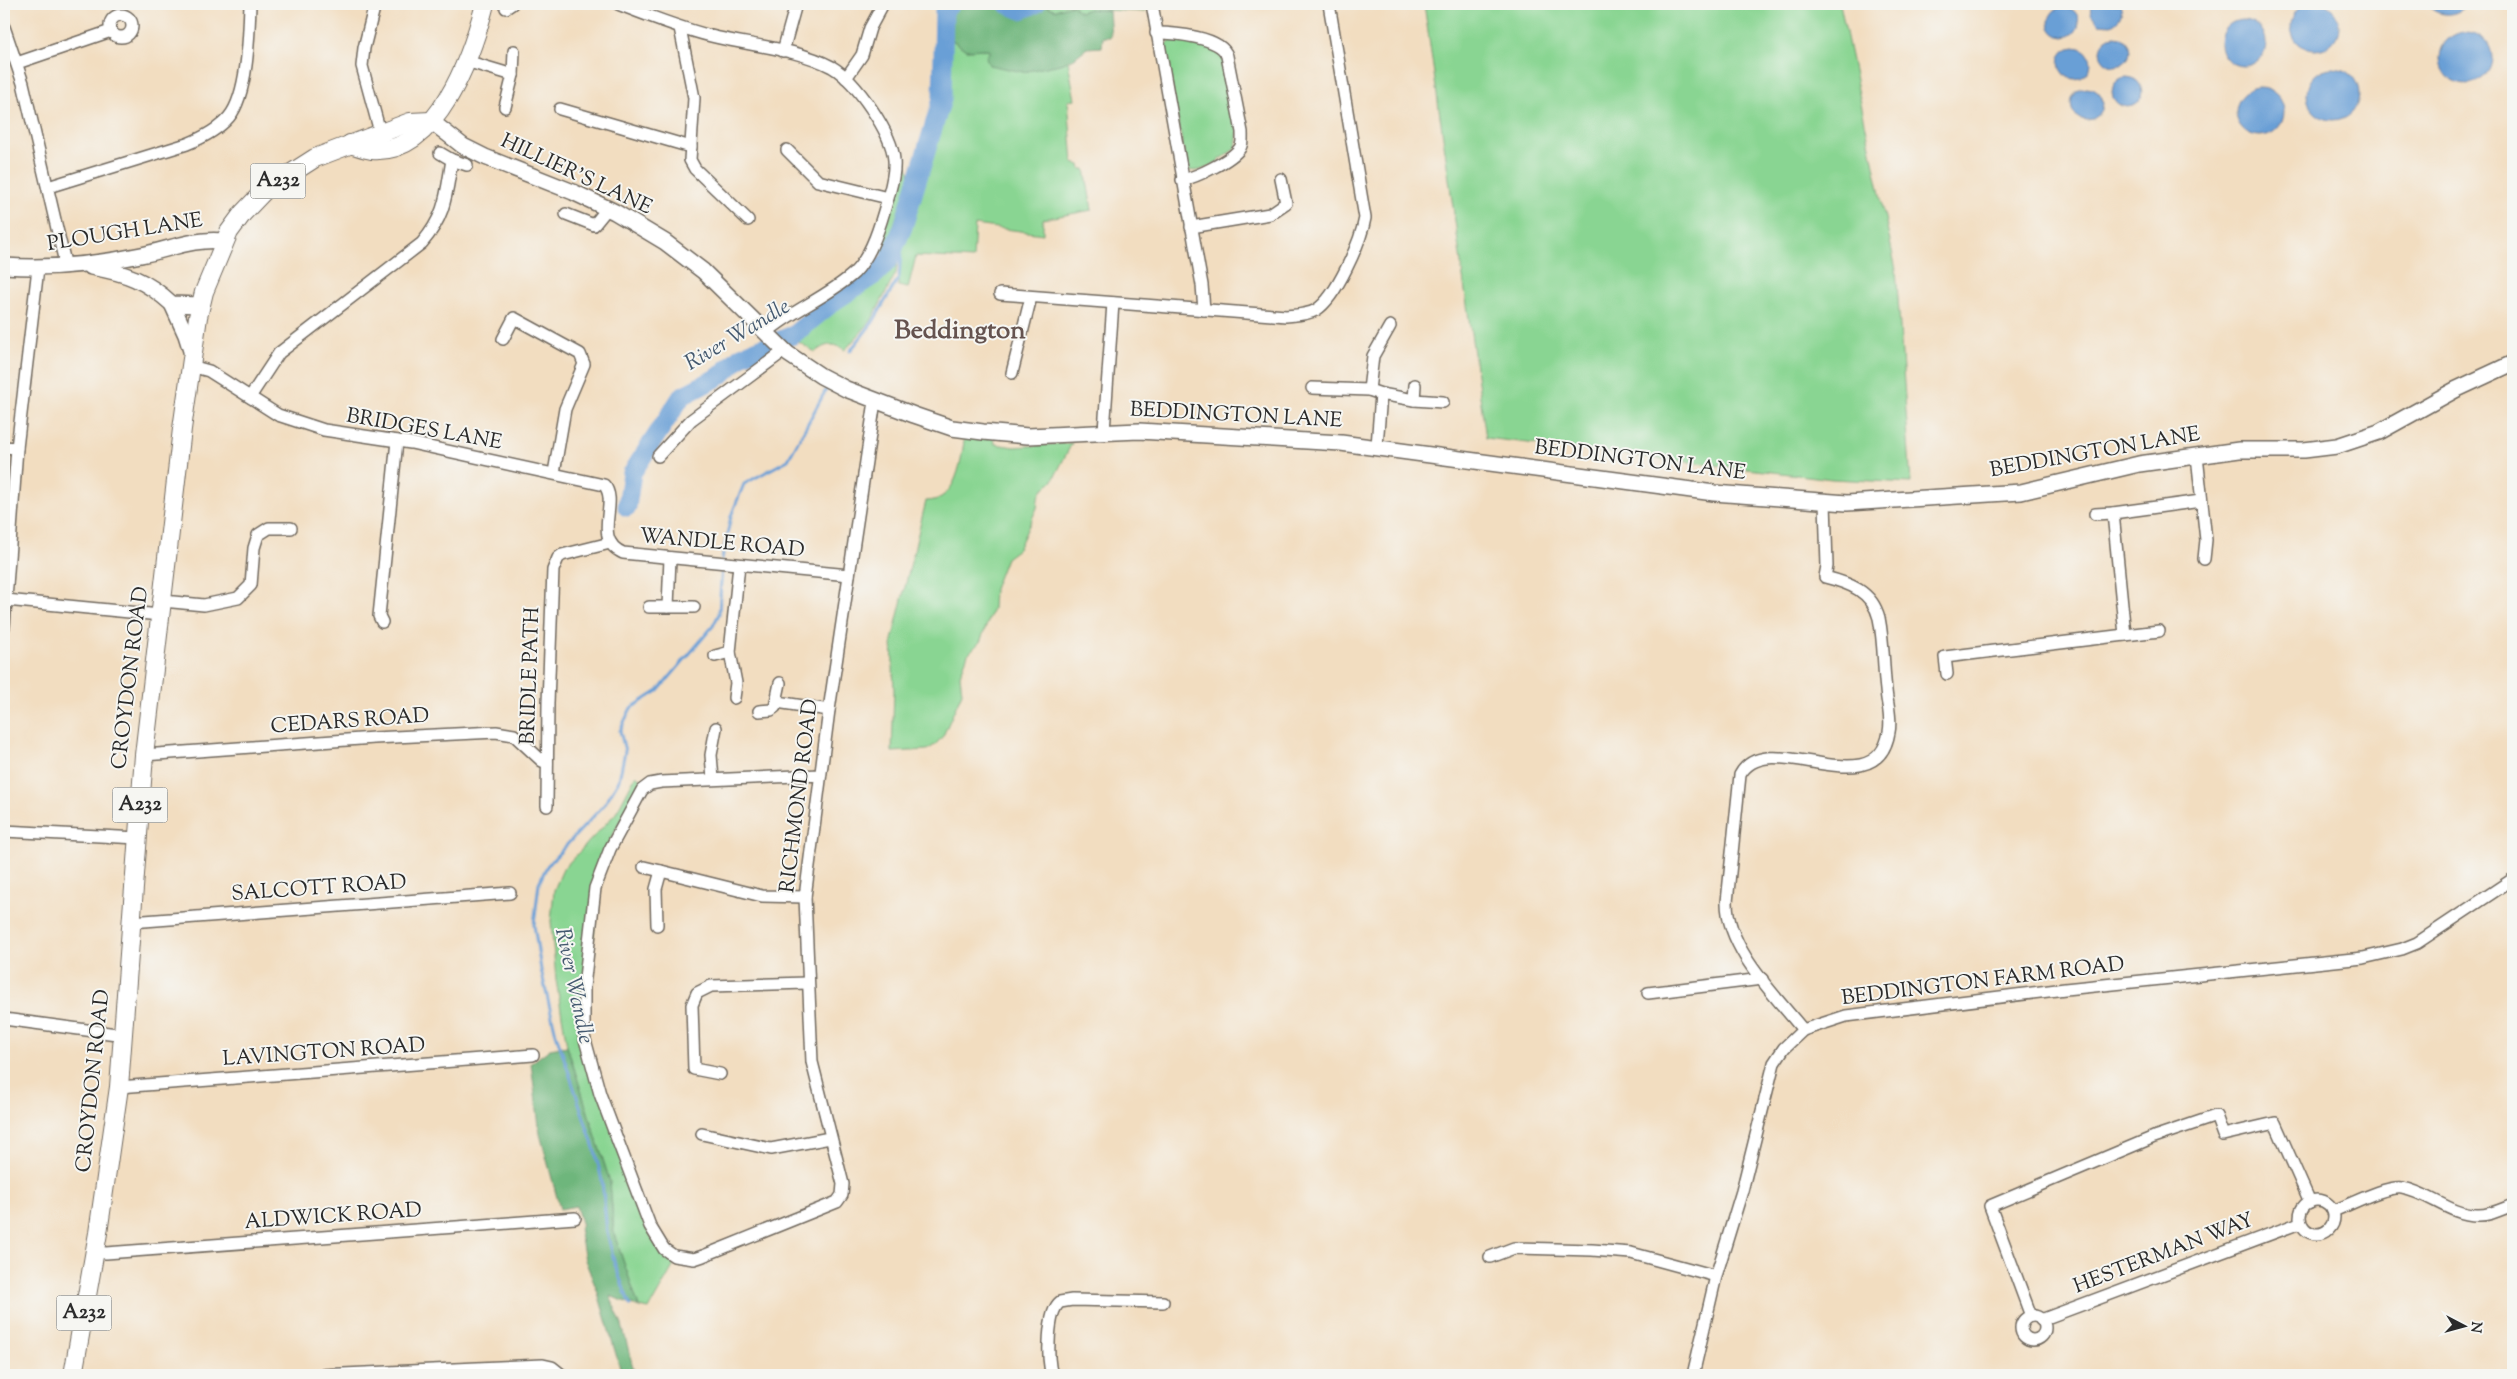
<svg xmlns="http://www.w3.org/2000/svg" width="2517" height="1379" viewBox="0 0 2517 1379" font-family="'Sorts Mill Goudy',serif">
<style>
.green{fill:#89d592;stroke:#5a805e}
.forest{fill:#6eb67c;stroke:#4c7054}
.water{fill:#699fd6;stroke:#4a6580}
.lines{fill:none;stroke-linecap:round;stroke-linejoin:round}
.stream{stroke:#699fd6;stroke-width:3}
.river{stroke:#699fd6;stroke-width:19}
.minor-casing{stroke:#71695f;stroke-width:14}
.major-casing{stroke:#71695f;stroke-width:18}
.highway-casing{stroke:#71695f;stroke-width:20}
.minor{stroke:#fff;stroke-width:11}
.major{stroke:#fff;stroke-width:15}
.highway{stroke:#fff;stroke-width:18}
.labels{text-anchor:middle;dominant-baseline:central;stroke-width:4;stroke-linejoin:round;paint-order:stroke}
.shield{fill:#f6f6f2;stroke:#686867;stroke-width:1}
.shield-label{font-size:20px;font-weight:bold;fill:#2b2b2b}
.street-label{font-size:21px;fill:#2b2b2b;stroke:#f6f6f2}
.water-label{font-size:22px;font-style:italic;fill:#44596f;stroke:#f6f6f2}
.district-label{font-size:26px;font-weight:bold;fill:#65534f;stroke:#f6f6f2}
</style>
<rect width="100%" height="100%" fill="#f6f6f2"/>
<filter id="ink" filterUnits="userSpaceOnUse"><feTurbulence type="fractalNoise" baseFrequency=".02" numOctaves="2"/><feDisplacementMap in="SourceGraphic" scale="10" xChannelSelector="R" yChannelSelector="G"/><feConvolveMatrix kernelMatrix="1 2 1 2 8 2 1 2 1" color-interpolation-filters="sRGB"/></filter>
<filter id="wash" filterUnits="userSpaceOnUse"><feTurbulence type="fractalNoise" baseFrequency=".0096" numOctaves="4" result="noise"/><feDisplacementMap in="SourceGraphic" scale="20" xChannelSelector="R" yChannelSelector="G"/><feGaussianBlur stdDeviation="1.12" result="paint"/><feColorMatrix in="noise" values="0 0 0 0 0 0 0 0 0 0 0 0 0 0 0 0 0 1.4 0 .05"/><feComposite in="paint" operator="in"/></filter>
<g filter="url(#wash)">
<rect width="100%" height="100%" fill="#f2ddc0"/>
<g class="green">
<polygon points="1043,4 1144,4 1146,12 1089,9 1080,12 1072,5 1055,10"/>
<polygon points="1424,4 1840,4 1896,270 1911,483 1832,479 1486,438"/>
<polygon points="944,34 966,50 985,49 1023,72 1068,61 1075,100 1068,101 1073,163 1080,165 1081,169 1085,169 1092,210 1043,219 1043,234 975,225 973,259 916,256 908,288 898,286 903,227 942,99"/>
<path d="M1173,38L1214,46L1222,53L1238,131L1236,148C1224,156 1202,177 1187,169L1164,46Z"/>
<path d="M901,147L910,175L887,247L878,255L873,251C891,218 901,184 901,147Z"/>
<path d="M899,251L896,273L871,321L845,350C833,342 826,344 815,352L795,340L848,296L889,270Z"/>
<path d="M965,435L994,438L995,444L1014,447L1072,443L1052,482L1042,490L1038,499L1037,508L1018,549L1006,558L994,589L993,609L980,642L968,654L960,675L962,693L943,736L935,745L927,750L892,752L894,691L892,640L926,501C958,501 961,459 965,435Z"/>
<polygon points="636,775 642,780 603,853 582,1039 656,1244 674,1265 649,1309 639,1307 614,1234 610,1182 567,1046 556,980 551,921 554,890 563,869 616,813"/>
</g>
<g class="forest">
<polygon points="951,4 1043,4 1055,10 1072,5 1080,12 1089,9 1109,11 1111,37 1103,37 1102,47 1087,48 1073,59 1060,64 1023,72 989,65 986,57 990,51 985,49 966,50 944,34 944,10"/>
<polygon points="567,1046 610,1182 614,1234 639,1307 610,1296 622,1325 635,1375 622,1375 598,1293 585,1260 579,1228 582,1226 576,1206 560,1209 540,1134 531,1063 550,1049"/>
</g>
<g class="water">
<circle cx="2315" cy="26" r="24"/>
<path d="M2092,4H2120C2124,13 2120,21 2111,25L2099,24L2091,14Z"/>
<path d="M2428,4H2468C2457,17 2438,18 2428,4Z"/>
<circle cx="2064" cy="22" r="15"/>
<circle cx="2243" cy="43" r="23"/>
<circle cx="2466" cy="58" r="26"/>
<circle cx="2115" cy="51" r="15"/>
<circle cx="2075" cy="63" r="16"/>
<circle cx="2333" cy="94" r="26"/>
<circle cx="2127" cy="92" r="15"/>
<circle cx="2087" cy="104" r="16"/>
<circle cx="2260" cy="112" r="24"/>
</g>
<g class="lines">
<g class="stream">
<polyline points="850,351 873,322 899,277 903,227"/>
<polyline points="722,559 731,516 744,484 788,460 828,386"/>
<polyline points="630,1305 615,1265 607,1232 602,1181 595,1151 556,1034 541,970 534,925 539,883 547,866 604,805 619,780 625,751 620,731 628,714 631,708 658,691 713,626 719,614 722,565"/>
</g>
<g class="river">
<polyline points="1007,4 1021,10 1036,4"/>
<polyline points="627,507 632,473 682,396 720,376 741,356 793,335 836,300 876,274 889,260 903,227 942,99 944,10 951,4"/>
</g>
</g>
</g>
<g filter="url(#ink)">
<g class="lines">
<g class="minor-casing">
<g id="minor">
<polyline points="375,4 364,48 362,66 380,132"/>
<path d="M618,4C649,16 679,28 711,36C751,46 796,48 832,67C856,81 892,133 894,160C895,172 892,183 889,194C882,219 873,254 854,273C828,297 792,310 766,333"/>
<polyline points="1152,4 1202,285 1204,310"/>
<polyline points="506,8 512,4"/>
<circle cx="121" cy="26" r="11"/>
<polyline points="4,27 23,83 66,267"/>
<polyline points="680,28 694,98 690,160 695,169 748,220"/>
<path d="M1156,33C1174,33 1222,37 1227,56L1242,132C1242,138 1243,143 1240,148C1232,160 1197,177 1182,180"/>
<polyline points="783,51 796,4"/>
<polyline points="466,61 513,75"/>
<polyline points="17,63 111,31"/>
<polyline points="846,78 862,55 870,28 883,4"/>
<polyline points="505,107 513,75 514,51"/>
<polyline points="560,109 691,147"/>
<polyline points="787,150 818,181 888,198"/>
<polyline points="440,153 452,160 467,165"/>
<path d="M48,187L187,144C202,138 218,130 229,117C248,94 249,34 250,4"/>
<polyline points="566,214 594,225 607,209"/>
<polyline points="1191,227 1270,214 1286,203 1281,179"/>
<path d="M1000,294L1286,316C1296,315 1307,315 1316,310C1336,298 1361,241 1365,218L1329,4"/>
<polyline points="503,339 514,318 580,354 584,364 565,409 554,473"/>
<path d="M191,366L209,371L278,415L324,430L411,443L604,485C620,502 591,539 623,553L849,575"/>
<polyline points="1012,373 1031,297"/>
<polyline points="1312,388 1369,390 1381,394"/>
<polyline points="1369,390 1373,356 1390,326"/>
<path d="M250,397L279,353L422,243C446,215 446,195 452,160"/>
<polyline points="1414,400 1443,402"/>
<polyline points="1104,431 1113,303"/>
<polyline points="1377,446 1381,394 1414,400 1415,385"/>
<polyline points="4,447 17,448"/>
<polyline points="658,456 691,420 784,351"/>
<polyline points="2197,456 2206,540 2204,559"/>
<polyline points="2095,514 2113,513"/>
<polyline points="6,600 160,615"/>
<polyline points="163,601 204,605 238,598 251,585 254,548 258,535 269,528 291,528"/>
<polyline points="649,607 694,607"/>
<polyline points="668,607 670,558"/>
<polyline points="382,622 379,616 397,441"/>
<polyline points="4,627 17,448 38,268"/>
<polyline points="2125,635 2159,631"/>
<polyline points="715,656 730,652"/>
<polyline points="1947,674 1945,657 2125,635 2113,513 2201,501"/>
<polyline points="734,698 736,683 730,652 739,565"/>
<polyline points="777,702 829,710"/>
<polyline points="759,711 771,710 775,707 780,683"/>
<polyline points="144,755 374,738 496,732 514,735 542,761 547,763"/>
<polyline points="820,775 661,782 650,784 642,790 610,849 595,888 584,987 584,1036 600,1094 650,1226 664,1249 674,1256 694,1259 703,1256 837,1202 842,1195 843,1184 812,1062 805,897 829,710 875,401"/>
<polyline points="713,779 711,755 716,728"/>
<polyline points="547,806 548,703 553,570 558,558 562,555 610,543"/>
<polyline points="4,831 138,838"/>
<polyline points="644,867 661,871"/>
<polyline points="131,922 510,893"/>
<polyline points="657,925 656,889 661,871 762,896 805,897"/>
<polyline points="1648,993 1762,979"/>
<polyline points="4,1019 124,1035"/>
<path d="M1803,1030C1775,995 1727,949 1727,902L1740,775C1767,724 1876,809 1889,732C1892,718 1887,704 1886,690C1883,666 1884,642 1879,618C1872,591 1849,583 1825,577L1827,566L1825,502"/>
<polyline points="720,1074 694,1069 692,1005 697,993 711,986 807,983"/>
<polyline points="119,1087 533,1055"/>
<polyline points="702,1134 771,1149 830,1138"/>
<circle cx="2317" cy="1217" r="17"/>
<path d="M2333,1211C2350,1205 2384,1186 2402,1188C2428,1192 2450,1215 2477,1215C2489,1216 2502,1209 2513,1205"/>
<polyline points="95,1252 106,1253 575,1218"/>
<polyline points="1490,1257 1514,1248 1592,1250 1631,1253 1716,1276"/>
<circle cx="2033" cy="1328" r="12"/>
<polyline points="2031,1316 1990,1206 2154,1137 2216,1116 2223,1135 2275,1123 2310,1202"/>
<polyline points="2041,1320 2300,1223"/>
<polyline points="321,1375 543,1365 552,1367 562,1375"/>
<path d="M1052,1375C1047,1360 1047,1312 1060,1302L1072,1300L1163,1302"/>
<polyline points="1693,1375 1716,1276 1742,1191 1774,1063 1784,1048 1803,1030 1846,1016 2065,989 2363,958 2402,949 2417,943 2513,879"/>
</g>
</g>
<g class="major-casing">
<g id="major">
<polyline points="431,121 463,146 485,157 573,192 615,212 665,242 703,271 788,354 821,376 846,389 914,415 952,428 983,432 1028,436 1139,431 1341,443 1714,493 1847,503 2021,492 2139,464 2239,450 2304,450 2337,446 2379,432 2455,390 2513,363"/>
<path d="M4,266C51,269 95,265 141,255C171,249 193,238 224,241"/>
<path d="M91,267C126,273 146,280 172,304L200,305"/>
<polyline points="172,304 186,335 192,354"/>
</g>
</g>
<g class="highway-casing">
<g id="highway">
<path d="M350,144C357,146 365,149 372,150C438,155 472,54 485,4"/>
<polyline points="73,1375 98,1233 119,1087 144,755 182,429 198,317 204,292 229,232 243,213 265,190 315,158 410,122 431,121"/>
</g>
</g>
<use href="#minor" class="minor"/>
<use href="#major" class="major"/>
<use href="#highway" class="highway"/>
</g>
</g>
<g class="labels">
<g class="shield">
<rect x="250.5" y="163.5" width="55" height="35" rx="4"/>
<rect x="112.5" y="787.5" width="55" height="35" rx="4"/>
<rect x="56.5" y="1295.5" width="55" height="35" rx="4"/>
</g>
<g class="shield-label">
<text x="278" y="181">A232</text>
<text x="140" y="805">A232</text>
<text x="84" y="1313">A232</text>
</g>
<g class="street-label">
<text transform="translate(576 175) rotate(25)">HILLIER'S LANE</text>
<text transform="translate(125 233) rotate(-9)">PLOUGH LANE</text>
<text transform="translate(1236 416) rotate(3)">BEDDINGTON LANE</text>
<text transform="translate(424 430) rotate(10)">BRIDGES LANE</text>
<text transform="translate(2095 453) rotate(-10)">BEDDINGTON LANE</text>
<text transform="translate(1640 461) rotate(7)">BEDDINGTON LANE</text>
<text transform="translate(722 544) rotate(5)">WANDLE ROAD</text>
<text transform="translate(531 676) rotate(-88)">BRIDLE PATH</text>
<text transform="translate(131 678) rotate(-83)">CROYDON ROAD</text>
<text transform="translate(350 722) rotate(-4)">CEDARS ROAD</text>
<text transform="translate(800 796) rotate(-83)">RICHMOND ROAD</text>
<text transform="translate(319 889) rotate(-4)">SALCOTT ROAD</text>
<text transform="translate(1983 982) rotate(-7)">BEDDINGTON FARM ROAD</text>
<text transform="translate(324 1053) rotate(-4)">LAVINGTON ROAD</text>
<text transform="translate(94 1081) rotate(-84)">CROYDON ROAD</text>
<text transform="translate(333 1217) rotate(-4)">ALDWICK ROAD</text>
<text transform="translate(2164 1254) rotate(-21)">HESTERMAN WAY</text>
</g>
<g class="water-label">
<text transform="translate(738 336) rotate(-31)">River Wandle</text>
<text transform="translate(573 986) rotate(78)">River Wandle</text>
</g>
<g class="district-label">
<text x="960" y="331">Beddington</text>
</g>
</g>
<rect width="2517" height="1379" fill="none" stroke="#f6f6f2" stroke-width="20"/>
<g transform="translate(2464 1326) rotate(96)" stroke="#f6f6f2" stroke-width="4" paint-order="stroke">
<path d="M0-4L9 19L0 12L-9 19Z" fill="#2b2b2b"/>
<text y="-8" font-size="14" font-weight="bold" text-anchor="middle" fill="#2b2b2b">N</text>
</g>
</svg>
